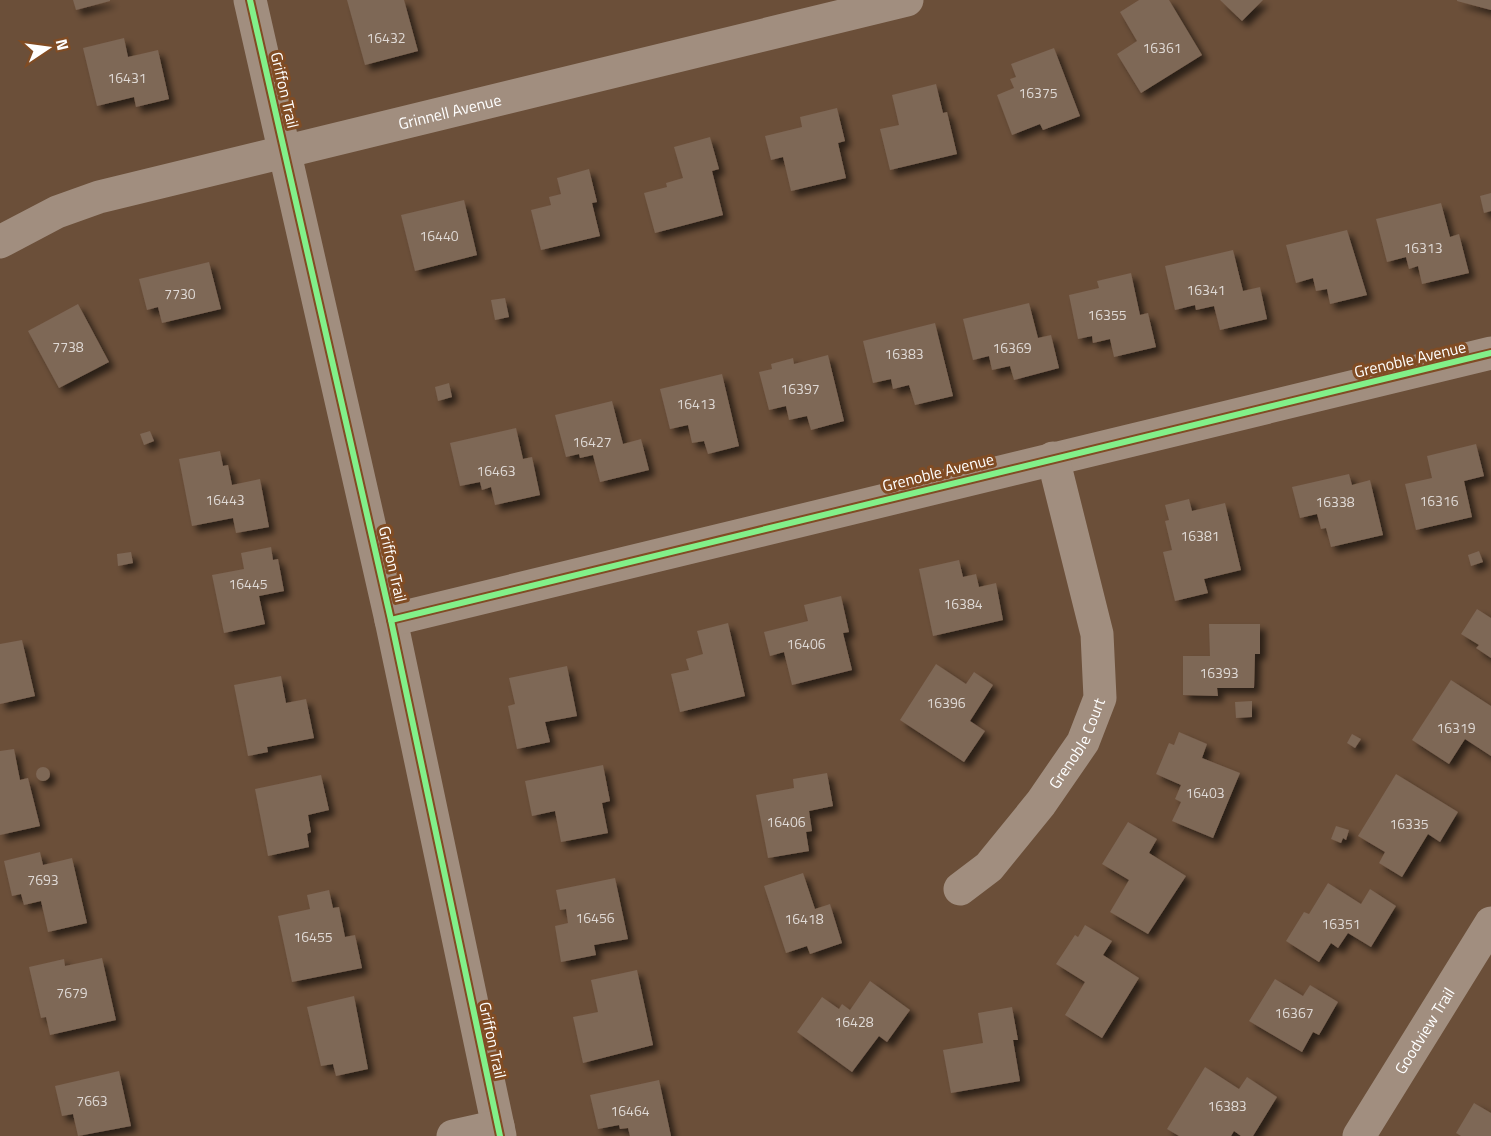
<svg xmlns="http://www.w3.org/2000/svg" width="1491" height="1136" viewBox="0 0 1491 1136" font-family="'Titillium Web',sans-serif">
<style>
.building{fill:#7e6756;filter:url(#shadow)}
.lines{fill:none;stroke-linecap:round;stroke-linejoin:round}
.minor{stroke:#a18e7f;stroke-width:33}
.cycleway-casing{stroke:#804c24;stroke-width:10}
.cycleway{stroke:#82f089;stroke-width:6}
.labels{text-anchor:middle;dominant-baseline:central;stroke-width:6;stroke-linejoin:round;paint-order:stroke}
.number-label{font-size:14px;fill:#dfd9d5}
.street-label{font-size:16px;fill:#fff;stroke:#804c24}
</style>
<defs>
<filter id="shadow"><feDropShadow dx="5.5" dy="5.5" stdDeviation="3" flood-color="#0009"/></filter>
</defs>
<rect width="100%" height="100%" fill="#6b4f39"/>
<g class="building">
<polygon points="73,0 110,0 110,1 76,10"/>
<polygon points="347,0 404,0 418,51 365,65"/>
<polygon points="1139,0 1169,0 1202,55 1141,93 1117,54 1137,41 1120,12"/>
<polygon points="1220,0 1263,0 1242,21"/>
<polygon points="1457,0 1491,0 1491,10 1457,1"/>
<polygon points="124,38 128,57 158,50 169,99 136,107 134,97 97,106 83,48"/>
<polygon points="1054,48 1080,116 1043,130 1040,124 1012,135 997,95 1014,88 1010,79 1016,77 1011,64"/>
<polygon points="936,84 943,113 947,112 957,154 890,170 880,129 899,125 892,95"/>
<polygon points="837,108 845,141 838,143 846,178 791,191 783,157 771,160 765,136 802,127 800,117"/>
<polygon points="710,137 719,169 712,171 723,215 655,233 644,193 667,187 666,183 683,178 674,147"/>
<polygon points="589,169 597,202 592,203 600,236 541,250 531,210 551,205 549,197 561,194 557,178"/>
<polygon points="1491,193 1491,211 1484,213 1480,196"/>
<polygon points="464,200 477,255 415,271 401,215"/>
<polygon points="1441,203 1450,237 1459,234 1469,273 1422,284 1418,266 1409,269 1406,257 1387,262 1376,219"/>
<polygon points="1347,230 1367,295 1330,304 1327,289 1316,291 1313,278 1296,283 1286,245"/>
<polygon points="1233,250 1243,291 1260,287 1267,319 1220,330 1214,306 1196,310 1195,305 1175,310 1165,266"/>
<polygon points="209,262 221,309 162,323 158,307 147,310 139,279"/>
<polygon points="1131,273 1140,315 1148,313 1156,347 1114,357 1110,339 1093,343 1092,336 1078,339 1069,295 1099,288 1097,281"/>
<polygon points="505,298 509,317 495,320 491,300"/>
<polygon points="1029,303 1038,338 1051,335 1059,368 1014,380 1010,366 992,370 989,356 973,360 963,319"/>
<polygon points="78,304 109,362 59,388 28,331"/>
<polygon points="935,323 953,396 915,405 909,385 893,389 891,379 873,383 863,341"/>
<polygon points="828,355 844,421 811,430 807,416 789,420 786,406 769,410 759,372 772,369 771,364 793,358 794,364"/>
<polygon points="722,374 739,446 708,454 704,441 692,443 688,425 670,429 660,389"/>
<polygon points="449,383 452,397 438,401 435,387"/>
<polygon points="612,401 623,444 641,439 649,470 600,482 593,455 580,458 579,454 566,457 555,415"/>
<polygon points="516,428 523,459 532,457 540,495 495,505 491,487 482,490 480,482 460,486 450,443"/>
<polygon points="150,431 154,441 144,445 140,434"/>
<polygon points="1476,444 1484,476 1464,481 1472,517 1416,530 1405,484 1432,478 1427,456"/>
<polygon points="220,451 223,466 228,465 232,485 260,479 269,527 236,533 233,518 192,526 179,459"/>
<polygon points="1349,474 1352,485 1370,480 1383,535 1331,547 1326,528 1321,529 1317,514 1300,518 1292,487"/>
<polygon points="1189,499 1192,511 1225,503 1241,570 1204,579 1208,593 1175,601 1163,552 1172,550 1165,521 1169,520 1165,505"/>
<polygon points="271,547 273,560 278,559 284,591 259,596 265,624 224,633 212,575 244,569 241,553"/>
<polygon points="1479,551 1483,562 1471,566 1468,555"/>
<polygon points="131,552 133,563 118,566 117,554"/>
<polygon points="959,560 963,577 976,574 979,587 996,583 1003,620 933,636 919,569"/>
<polygon points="841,596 849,632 843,633 852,670 792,685 784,652 770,656 764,632 808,621 804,605"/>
<polygon points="1477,609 1491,618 1491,658 1476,648 1479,645 1461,634"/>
<polygon points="728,623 745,696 680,712 671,674 689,670 686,659 703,654 697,631"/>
<polygon points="1209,624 1260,624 1260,654 1255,654 1254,688 1217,688 1218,696 1183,695 1183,656 1210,656"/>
<polygon points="22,640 35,696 0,704 0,644"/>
<polygon points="936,664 966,684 974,672 993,685 970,721 985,731 964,762 900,720"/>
<polygon points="567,666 577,716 545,722 550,742 517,749 508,706 515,704 509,678"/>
<polygon points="281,676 286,703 306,699 314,738 267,747 268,752 248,756 234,685"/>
<polygon points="1451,680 1491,706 1491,756 1465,739 1449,764 1412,740"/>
<polygon points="1252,701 1252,717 1236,718 1235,702"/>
<polygon points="1179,732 1207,744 1202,758 1240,773 1213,838 1172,821 1181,802 1175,799 1181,785 1156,774 1169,743 1174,745"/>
<polygon points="1352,734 1361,739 1355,748 1347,743"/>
<polygon points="14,749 20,780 28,778 40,826 0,835 0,751"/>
<polygon points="603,765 610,801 602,803 608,833 561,842 555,811 532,816 525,781"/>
<circle cx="43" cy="774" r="7"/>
<polygon points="827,773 833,806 809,811 812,831 806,832 809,851 768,858 756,795 794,788 793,779"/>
<polygon points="1396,774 1458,812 1440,842 1428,834 1402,877 1379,863 1385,852 1358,836"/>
<polygon points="321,775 329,810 308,815 311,832 307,834 309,847 268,856 255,789"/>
<polygon points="1128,822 1157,839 1149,853 1186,876 1148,934 1110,912 1129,880 1102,864"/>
<polygon points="1336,826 1349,830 1346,840 1343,838 1341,843 1331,839"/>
<polygon points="40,852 43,865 72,858 87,923 48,932 41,901 24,905 21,894 12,896 4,861"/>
<polygon points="803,873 815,909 830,904 842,943 810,954 807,946 786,953 764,886"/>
<polygon points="615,878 628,939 594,945 596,955 561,962 555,926 568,923 566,909 560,910 556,890"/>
<polygon points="1328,883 1361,904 1370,889 1396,906 1371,947 1348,933 1338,948 1331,943 1319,962 1286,941 1304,912 1309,914"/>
<polygon points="329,890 333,908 339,907 345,937 355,935 362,968 292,982 278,916 310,909 307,895"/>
<polygon points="1085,925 1112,941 1103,955 1139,978 1102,1038 1065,1015 1085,982 1056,964 1075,935 1078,937"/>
<polygon points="102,958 116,1020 50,1035 46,1017 41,1018 29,967 64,959 65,966"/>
<polygon points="637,970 653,1045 583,1063 573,1017 598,1012 591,980"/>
<polygon points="1275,979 1303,996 1310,985 1338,1002 1319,1035 1313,1032 1302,1052 1249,1021"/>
<polygon points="870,981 910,1010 887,1042 879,1036 852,1072 797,1032 822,997 839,1009 842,1004 850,1010"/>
<polygon points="354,996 368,1069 336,1076 333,1064 321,1066 307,1007"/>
<polygon points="1012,1007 1018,1040 1013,1040 1020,1081 951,1093 943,1050 983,1043 978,1013"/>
<polygon points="1205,1067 1239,1089 1247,1077 1277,1097 1253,1136 1241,1136 1234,1131 1231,1136 1179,1136 1167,1129"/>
<polygon points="119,1071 131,1126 78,1136 73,1114 62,1116 55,1086"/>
<polygon points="659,1080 671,1136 630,1136 628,1128 620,1129 619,1125 598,1129 590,1095"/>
<polygon points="1474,1103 1491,1113 1491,1136 1461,1136 1456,1133"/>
</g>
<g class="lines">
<g class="minor">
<polyline points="250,0 391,620 500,1136"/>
<path id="s1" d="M0,242L57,212L99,197L907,0"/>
<polyline points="391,620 1491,353"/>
<path id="s2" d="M960,889L989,867L1041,803L1083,742L1100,698L1097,634L1053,458"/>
<polyline points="453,1136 498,1126"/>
<path id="s3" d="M1359,1136L1491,923"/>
</g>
<g class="cycleway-casing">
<g id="cycleway">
<polyline points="250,0 391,620 500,1136"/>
<polyline points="391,620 1491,353"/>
</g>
</g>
<use href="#cycleway" class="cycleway"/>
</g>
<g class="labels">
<g class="number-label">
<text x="386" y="37">16432</text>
<text x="1162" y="47">16361</text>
<text x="127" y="77">16431</text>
<text x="1038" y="92">16375</text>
<text x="439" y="235">16440</text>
<text x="1423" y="247">16313</text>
<text x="1206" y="289">16341</text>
<text x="180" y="293">7730</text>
<text x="1107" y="314">16355</text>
<text x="68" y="346">7738</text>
<text x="1012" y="347">16369</text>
<text x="904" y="353">16383</text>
<text x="800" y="388">16397</text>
<text x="696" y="403">16413</text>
<text x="592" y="441">16427</text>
<text x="496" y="470">16463</text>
<text x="225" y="499">16443</text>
<text x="1439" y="500">16316</text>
<text x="1335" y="501">16338</text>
<text x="1200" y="535">16381</text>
<text x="248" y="583">16445</text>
<text x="963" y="603">16384</text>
<text x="806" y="643">16406</text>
<text x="1219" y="672">16393</text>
<text x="946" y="702">16396</text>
<text x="1456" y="727">16319</text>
<text x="1205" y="792">16403</text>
<text x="786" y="821">16406</text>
<text x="1409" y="823">16335</text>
<text x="43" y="879">7693</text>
<text x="595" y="917">16456</text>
<text x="804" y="918">16418</text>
<text x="1341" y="923">16351</text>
<text x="313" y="936">16455</text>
<text x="72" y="992">7679</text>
<text x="1294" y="1012">16367</text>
<text x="854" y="1021">16428</text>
<text x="92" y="1100">7663</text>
<text x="1227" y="1105">16383</text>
<text x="630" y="1110">16464</text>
</g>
<g class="street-label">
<text transform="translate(285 90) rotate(77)">Griffon Trail</text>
<text stroke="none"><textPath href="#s1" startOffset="470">Grinnell Avenue</textPath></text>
<text transform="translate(1410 359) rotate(-13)">Grenoble Avenue</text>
<text transform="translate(938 472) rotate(-14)">Grenoble Avenue</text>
<text transform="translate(393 564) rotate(77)">Griffon Trail</text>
<text stroke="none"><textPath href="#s2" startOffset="189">Grenoble Court</textPath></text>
<text stroke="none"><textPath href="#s3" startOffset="124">Goodview Trail</textPath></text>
<text transform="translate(493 1040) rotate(78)">Griffon Trail</text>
</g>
</g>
<g transform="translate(48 48) rotate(77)" stroke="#804c24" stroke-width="4.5" paint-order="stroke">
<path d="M0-4.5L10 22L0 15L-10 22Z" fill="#ffffff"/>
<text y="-9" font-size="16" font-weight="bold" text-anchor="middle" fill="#ffffff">N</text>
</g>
</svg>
